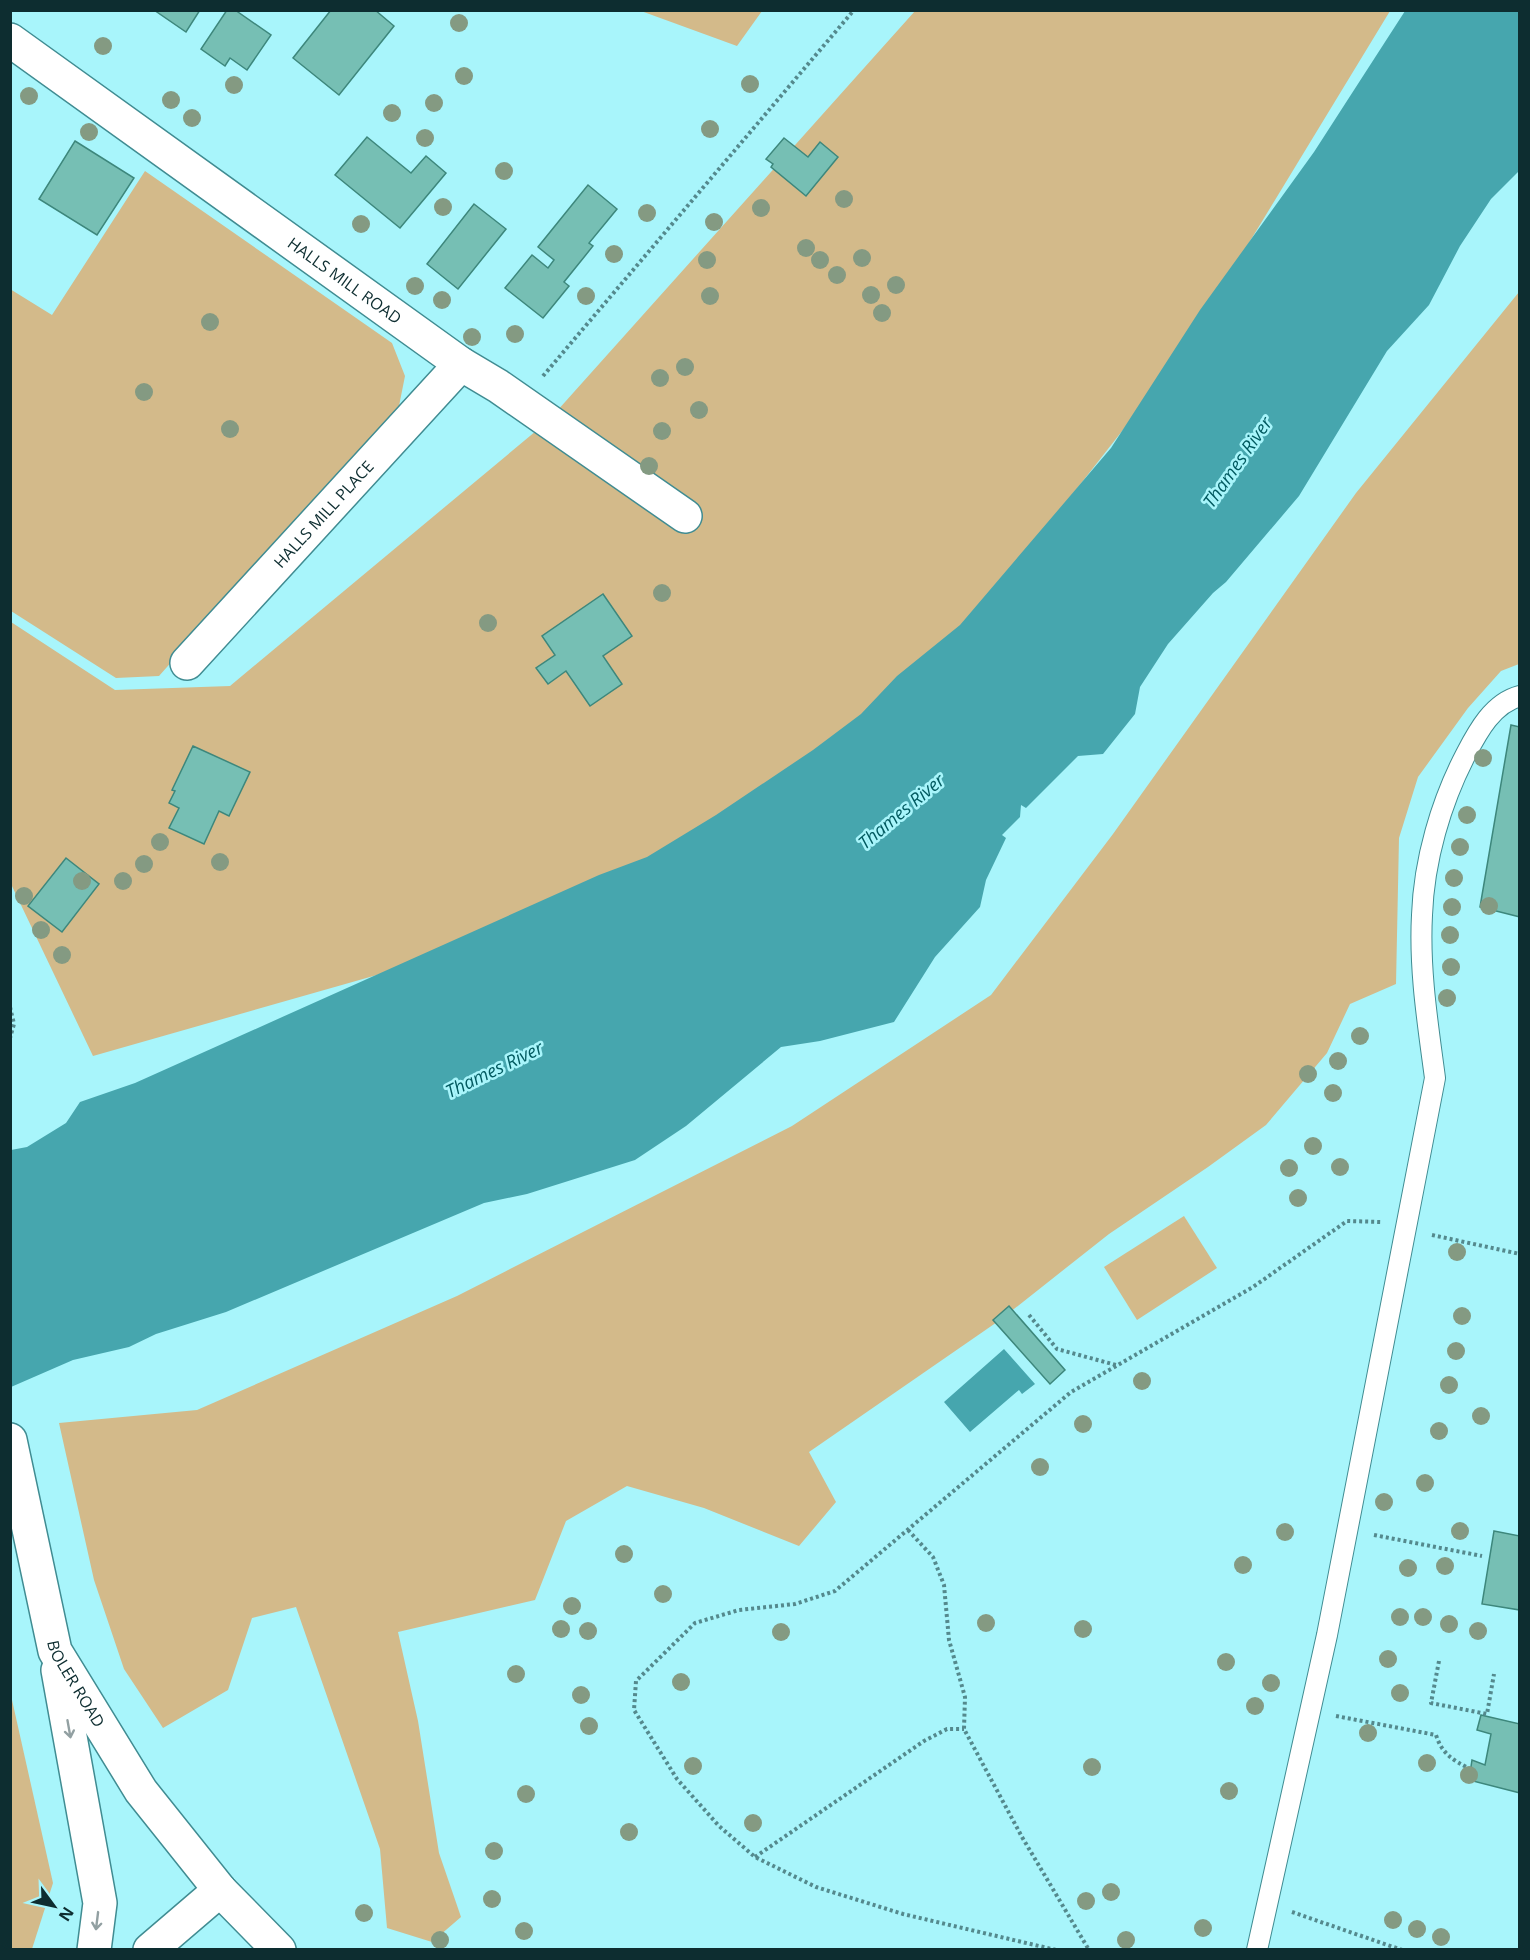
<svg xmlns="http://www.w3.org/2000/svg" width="1530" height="1960" viewBox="0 0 1530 1960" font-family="'Open Sans',sans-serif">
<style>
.green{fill:#d3ba8a}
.water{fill:#46a6ae}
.building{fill:#76bfb4;stroke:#3d877c;stroke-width:1.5}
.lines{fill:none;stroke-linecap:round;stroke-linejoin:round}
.lane-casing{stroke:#408c92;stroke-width:22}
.street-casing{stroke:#408c92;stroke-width:36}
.secondary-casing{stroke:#408c92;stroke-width:36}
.path{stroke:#54898d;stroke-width:4;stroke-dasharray:3 3;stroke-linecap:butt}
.lane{stroke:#fff;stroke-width:20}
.street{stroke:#fff;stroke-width:33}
.secondary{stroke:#fff;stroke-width:33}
.tree{fill:#849a82}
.oneway{stroke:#92a0a2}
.labels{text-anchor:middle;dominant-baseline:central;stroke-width:5;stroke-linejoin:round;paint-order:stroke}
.street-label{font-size:16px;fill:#0d2d30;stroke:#a8f5fb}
.water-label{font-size:18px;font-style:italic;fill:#025a60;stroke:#a8f5fb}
</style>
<rect width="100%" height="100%" fill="#a8f5fb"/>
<g class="green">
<polygon points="641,11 762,10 762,11 737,46"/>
<polygon points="915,11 1390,11 1177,361 984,607 745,850 391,971 93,1056 11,884 11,622 115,690 230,686 548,421"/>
<polygon points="145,171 392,343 405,376 399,406 159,676 116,678 11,611 10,289 52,315"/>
<polygon points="1519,292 1519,664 1501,671 1468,708 1418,777 1399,838 1396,984 1350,1004 1327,1053 1266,1125 1208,1167 1109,1234 1000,1320 809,1452 836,1502 799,1546 704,1508 627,1486 566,1521 535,1600 398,1632 418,1721 439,1853 461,1917 432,1942 387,1928 380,1849 296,1607 252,1618 228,1690 163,1728 124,1669 94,1580 59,1423 197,1410 457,1296 792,1126 991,995 1113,834 1356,493"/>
<polygon points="1184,1216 1217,1268 1137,1320 1104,1267"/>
<polygon points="10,1691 53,1883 32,1949 11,1949"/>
</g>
<g class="water">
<polygon points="1405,11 1519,11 1519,171 1491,199 1460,246 1429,305 1387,351 1299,496 1226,582 1213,593 1168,644 1140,687 1135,714 1103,754 1078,756 1026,808 1021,805 1020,817 1002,835 1006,838 986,880 980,907 935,957 894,1022 820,1041 781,1047 686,1126 635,1160 527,1194 484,1203 226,1312 156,1334 129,1347 73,1360 11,1387 11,1150 27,1147 66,1123 80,1102 135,1083 599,875 647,857 716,815 813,750 861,714 897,676 960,625 1111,448 1200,310 1314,152"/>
<polygon points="1004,1349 1035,1384 1022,1394 1019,1390 970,1432 944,1402"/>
</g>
<g class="building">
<polygon points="154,10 200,10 186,32"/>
<polygon points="227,10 235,10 271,35 247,70 230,58 225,66 201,49"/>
<polygon points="331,10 375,10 394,26 339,95 293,58"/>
<polygon points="367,137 411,173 426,156 446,173 400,228 335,175"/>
<polygon points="784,138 808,157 820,142 838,157 806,196 771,167 773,164 766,159"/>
<polygon points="75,141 134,178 97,235 39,199"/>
<polygon points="588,185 617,209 589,243 593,246 564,282 569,286 543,318 505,288 532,255 548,268 554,260 538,247"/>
<polygon points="474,204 506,229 458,289 427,264"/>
<polygon points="603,594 632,636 603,656 622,684 590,706 566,671 548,684 536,668 555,655 542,636"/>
<polygon points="1511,725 1520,727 1520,917 1480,907"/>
<polygon points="193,746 250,772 229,816 219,811 204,844 169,828 179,808 169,803 175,791 172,790"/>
<polygon points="66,858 99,884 62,932 28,906"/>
<polygon points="1009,1306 1065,1370 1050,1384 993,1320"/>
<polygon points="1494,1531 1520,1536 1520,1610 1482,1604"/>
<polygon points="1481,1715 1520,1724 1520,1793 1469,1780 1472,1760 1485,1765 1491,1734 1477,1730"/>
</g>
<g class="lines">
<g class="lane-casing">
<path id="lane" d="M1257,1950L1327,1635L1435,1078C1428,1025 1419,970 1422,915C1424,860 1441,802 1466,754C1478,731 1493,703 1520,696"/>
</g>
<g class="street-casing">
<g id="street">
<path id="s1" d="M10,40L461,364L498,386L685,516"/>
<path id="s2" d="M187,663L461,364"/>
</g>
</g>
<g class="secondary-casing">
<g id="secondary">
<path id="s3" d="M10,1440L55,1651L141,1791L220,1890L279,1950"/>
<polyline points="58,1670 100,1903 94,1950"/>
<polyline points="150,1950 220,1890"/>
</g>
</g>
<g class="path">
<polyline points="543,376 854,10"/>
<polyline points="10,1007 14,1024 10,1038"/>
<polyline points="1432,1235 1520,1254"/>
<polyline points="1029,1315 1057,1349 1116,1365"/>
<polyline points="908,1530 933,1557 944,1585 949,1640 965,1697 964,1729 1022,1837 1089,1950"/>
<polyline points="1374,1535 1482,1556"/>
<polyline points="1439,1661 1431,1703 1487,1714 1494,1674"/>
<path d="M1336,1716L1436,1735C1442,1754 1453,1760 1470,1769"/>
<polyline points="755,1857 924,1741 947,1729 964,1729"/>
<polyline points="1292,1912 1402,1950"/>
<polyline points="1056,1950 903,1914 816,1887 755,1857 719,1826 677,1779 634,1710 636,1681 695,1623 739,1610 795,1604 835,1591 1071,1392 1253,1287 1347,1221 1381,1222"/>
</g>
<use href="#lane" class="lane"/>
<use href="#street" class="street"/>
<use href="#secondary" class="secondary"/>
</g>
<g class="tree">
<circle cx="459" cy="23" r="9"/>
<circle cx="103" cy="46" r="9"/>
<circle cx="464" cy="76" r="9"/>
<circle cx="750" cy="84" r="9"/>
<circle cx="234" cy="85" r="9"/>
<circle cx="29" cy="96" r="9"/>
<circle cx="171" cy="100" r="9"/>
<circle cx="434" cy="103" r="9"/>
<circle cx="392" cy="113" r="9"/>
<circle cx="192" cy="118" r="9"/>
<circle cx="710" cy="129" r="9"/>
<circle cx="89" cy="132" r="9"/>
<circle cx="425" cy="138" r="9"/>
<circle cx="504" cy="171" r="9"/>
<circle cx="844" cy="199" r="9"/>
<circle cx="443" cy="207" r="9"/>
<circle cx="761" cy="208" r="9"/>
<circle cx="647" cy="213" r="9"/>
<circle cx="714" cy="222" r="9"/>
<circle cx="361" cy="224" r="9"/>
<circle cx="806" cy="248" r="9"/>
<circle cx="614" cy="254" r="9"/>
<circle cx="862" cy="258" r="9"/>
<circle cx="707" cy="260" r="9"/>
<circle cx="820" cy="260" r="9"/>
<circle cx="837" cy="275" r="9"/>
<circle cx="896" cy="285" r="9"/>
<circle cx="415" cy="286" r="9"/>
<circle cx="871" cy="295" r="9"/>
<circle cx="586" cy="296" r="9"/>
<circle cx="710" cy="296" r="9"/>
<circle cx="442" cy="300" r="9"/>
<circle cx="882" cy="313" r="9"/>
<circle cx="210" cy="322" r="9"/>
<circle cx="515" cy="334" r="9"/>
<circle cx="472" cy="337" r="9"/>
<circle cx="685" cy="367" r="9"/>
<circle cx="660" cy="378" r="9"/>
<circle cx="144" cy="392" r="9"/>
<circle cx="699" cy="410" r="9"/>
<circle cx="230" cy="429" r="9"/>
<circle cx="662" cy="431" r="9"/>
<circle cx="649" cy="466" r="9"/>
<circle cx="662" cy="593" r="9"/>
<circle cx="488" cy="623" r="9"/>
<circle cx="1483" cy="758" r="9"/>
<circle cx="1467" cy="815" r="9"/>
<circle cx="160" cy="842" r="9"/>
<circle cx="1460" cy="847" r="9"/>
<circle cx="220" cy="862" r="9"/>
<circle cx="144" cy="864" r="9"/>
<circle cx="1454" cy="878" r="9"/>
<circle cx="82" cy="881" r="9"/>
<circle cx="123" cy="881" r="9"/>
<circle cx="24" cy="896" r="9"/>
<circle cx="1489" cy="906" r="9"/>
<circle cx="1452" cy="907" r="9"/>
<circle cx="41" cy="930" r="9"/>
<circle cx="1450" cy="935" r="9"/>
<circle cx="62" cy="955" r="9"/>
<circle cx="1451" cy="967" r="9"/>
<circle cx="1447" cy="998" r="9"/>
<circle cx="1360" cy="1036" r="9"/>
<circle cx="1338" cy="1061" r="9"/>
<circle cx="1308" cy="1074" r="9"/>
<circle cx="1333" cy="1093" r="9"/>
<circle cx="1313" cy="1146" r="9"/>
<circle cx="1340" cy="1167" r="9"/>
<circle cx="1289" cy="1168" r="9"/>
<circle cx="1298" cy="1198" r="9"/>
<circle cx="1457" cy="1252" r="9"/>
<circle cx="1462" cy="1316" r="9"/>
<circle cx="1456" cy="1351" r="9"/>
<circle cx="1142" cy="1381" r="9"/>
<circle cx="1449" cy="1385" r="9"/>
<circle cx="1481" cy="1416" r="9"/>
<circle cx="1083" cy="1424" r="9"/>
<circle cx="1439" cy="1431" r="9"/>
<circle cx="1040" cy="1467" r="9"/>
<circle cx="1425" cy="1483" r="9"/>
<circle cx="1384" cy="1502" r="9"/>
<circle cx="1460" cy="1531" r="9"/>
<circle cx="1285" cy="1532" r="9"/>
<circle cx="624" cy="1554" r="9"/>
<circle cx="1243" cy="1565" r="9"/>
<circle cx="1445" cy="1566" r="9"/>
<circle cx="1408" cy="1568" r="9"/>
<circle cx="663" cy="1594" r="9"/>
<circle cx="572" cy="1606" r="9"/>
<circle cx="1400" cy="1617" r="9"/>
<circle cx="1423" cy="1617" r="9"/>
<circle cx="986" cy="1623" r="9"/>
<circle cx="1449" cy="1624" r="9"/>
<circle cx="561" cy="1629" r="9"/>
<circle cx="1083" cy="1629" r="9"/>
<circle cx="588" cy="1631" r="9"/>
<circle cx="1478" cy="1631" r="9"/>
<circle cx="781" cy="1632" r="9"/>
<circle cx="1388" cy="1659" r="9"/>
<circle cx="1226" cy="1662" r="9"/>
<circle cx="516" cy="1674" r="9"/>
<circle cx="681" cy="1682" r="9"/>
<circle cx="1271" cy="1683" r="9"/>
<circle cx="1400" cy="1693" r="9"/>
<circle cx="581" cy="1695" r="9"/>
<circle cx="1255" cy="1706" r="9"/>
<circle cx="589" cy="1726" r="9"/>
<circle cx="1368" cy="1733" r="9"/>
<circle cx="1427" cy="1763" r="9"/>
<circle cx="693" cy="1766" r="9"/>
<circle cx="1092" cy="1767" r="9"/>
<circle cx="1469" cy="1775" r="9"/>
<circle cx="1229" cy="1791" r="9"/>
<circle cx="526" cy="1794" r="9"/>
<circle cx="753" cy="1823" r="9"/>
<circle cx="629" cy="1832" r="9"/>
<circle cx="494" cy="1851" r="9"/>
<circle cx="1111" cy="1892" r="9"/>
<circle cx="492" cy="1899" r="9"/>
<circle cx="1086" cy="1901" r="9"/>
<circle cx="364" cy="1913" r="9"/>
<circle cx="1393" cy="1920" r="9"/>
<circle cx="1203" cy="1928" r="9"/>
<circle cx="1417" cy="1929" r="9"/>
<circle cx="524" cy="1931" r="9"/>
<circle cx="1441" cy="1937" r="9"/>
<circle cx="440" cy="1940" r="9"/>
<circle cx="1126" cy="1940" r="9"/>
</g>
<defs><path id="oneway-shaft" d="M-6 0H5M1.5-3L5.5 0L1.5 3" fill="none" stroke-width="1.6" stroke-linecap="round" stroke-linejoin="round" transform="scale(1.5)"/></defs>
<g class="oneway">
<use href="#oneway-shaft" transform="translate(69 1729) rotate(80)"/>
<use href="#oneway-shaft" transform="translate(97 1921) rotate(97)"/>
</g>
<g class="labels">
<g class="street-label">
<text stroke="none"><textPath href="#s1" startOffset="412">HALLS MILL ROAD</textPath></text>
<text stroke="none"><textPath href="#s2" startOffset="202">HALLS MILL PLACE</textPath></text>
<text stroke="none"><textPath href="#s3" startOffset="254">BOLER ROAD</textPath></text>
</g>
<g class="water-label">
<text transform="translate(1237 462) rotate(-55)">Thames River</text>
<text transform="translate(901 811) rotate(-40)">Thames River</text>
<text transform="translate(494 1069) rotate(-26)">Thames River</text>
</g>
</g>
<rect width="1530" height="1960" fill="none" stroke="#0d2d30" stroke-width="24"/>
<g transform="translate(54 1906) rotate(123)" stroke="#a8f5fb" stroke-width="4.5" paint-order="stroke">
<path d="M0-4.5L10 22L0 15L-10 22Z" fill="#0d2d30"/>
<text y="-9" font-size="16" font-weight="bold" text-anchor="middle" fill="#0d2d30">N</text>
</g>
</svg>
